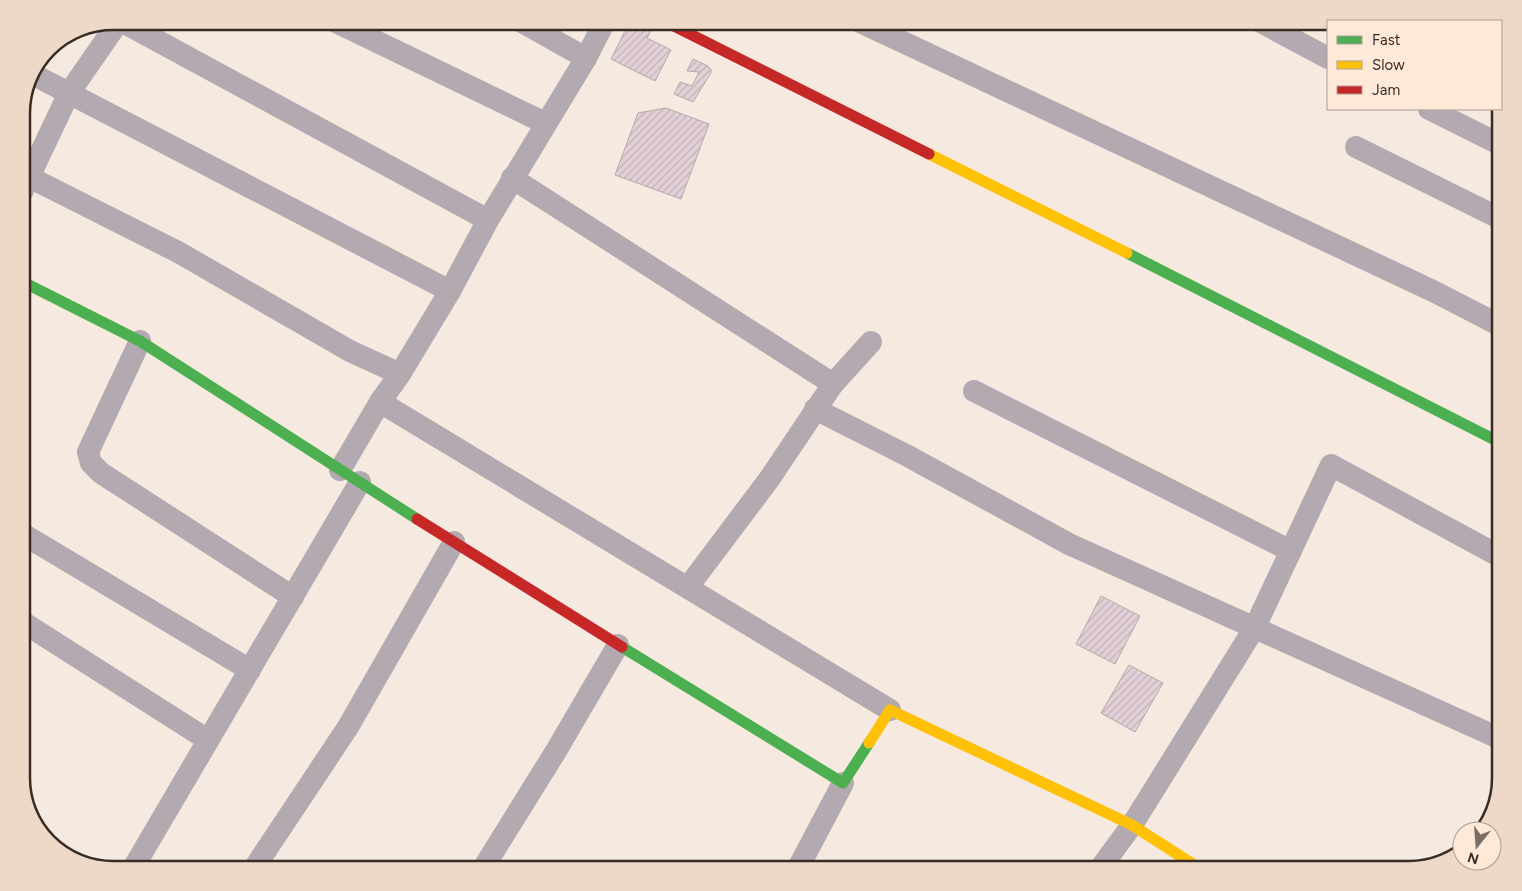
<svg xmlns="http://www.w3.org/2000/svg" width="1522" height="891" viewBox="0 0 1522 891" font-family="Figtree,sans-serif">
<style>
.building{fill:url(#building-hatch);stroke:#b4aaaa}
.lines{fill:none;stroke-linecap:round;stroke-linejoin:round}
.street{stroke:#b3a9b0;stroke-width:22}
.fast{stroke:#4caf50;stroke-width:11}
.slow{stroke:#ffc107;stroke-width:11}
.jam{stroke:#c62828;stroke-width:11}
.rim{fill:none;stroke:#382d25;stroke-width:2.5}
</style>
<defs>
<pattern id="building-hatch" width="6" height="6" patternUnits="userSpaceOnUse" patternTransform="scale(1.25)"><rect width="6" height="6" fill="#e2cfd7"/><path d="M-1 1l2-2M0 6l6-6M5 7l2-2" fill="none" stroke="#c3b2b8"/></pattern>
</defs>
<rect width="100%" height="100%" fill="#f5e9e0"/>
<g class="building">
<polygon points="626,29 651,30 647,38 671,50 655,81 611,59"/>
<polygon points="693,59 708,66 712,71 693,102 674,94 680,82 692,86 699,72 687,71"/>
<polygon points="666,108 709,124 681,199 615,175 638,113"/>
<polygon points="1101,596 1140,616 1115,664 1076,644"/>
<polygon points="1129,665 1163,683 1135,732 1101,713"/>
</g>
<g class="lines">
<g class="street">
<polyline points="121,21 488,220"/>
<polyline points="334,21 545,123"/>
<polyline points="520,21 586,58"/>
<polyline points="858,21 1433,291 1501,326"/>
<polyline points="1259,21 1328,58"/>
<polyline points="36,76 450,291"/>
<polyline points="1429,109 1501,145"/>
<polyline points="1356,147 1501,219"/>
<polyline points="21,173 178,252 350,351 400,374"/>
<polyline points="512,178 833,384"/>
<polyline points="21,194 69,93 119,21"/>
<polyline points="140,341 88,452 91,463 101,473 293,597"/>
<polyline points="974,391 1291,551"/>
<polyline points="380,402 890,710"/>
<polyline points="815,409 906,455 1069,544 1501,739"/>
<polyline points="340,470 380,402 400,374 450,291 488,220 586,58 605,21"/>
<polyline points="21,533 250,670"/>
<polyline points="688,587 770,478 833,384 871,342"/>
<polyline points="21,621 208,740"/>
<polyline points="132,870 360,482"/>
<polyline points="253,870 348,727 454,542"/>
<polyline points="482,870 556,751 618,645"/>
<polyline points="797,870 843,783"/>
<polyline points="1099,870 1132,825 1255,627 1331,465 1501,557"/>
</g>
<g class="fast">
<polyline points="1127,253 1501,443"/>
<polyline points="21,281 140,341 417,519"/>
<polyline points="622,647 843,783 869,743"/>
</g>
<g class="slow">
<polyline points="929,154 1127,253"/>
<polyline points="869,743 890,710 1132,825 1202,870"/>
</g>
<g class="jam">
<polyline points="664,21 929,154"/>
<polyline points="417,519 622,647"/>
</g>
</g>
<path d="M0 0H1522V891H0ZM113 30H1409A83 83 0 0 1 1492 113V778A83 83 0 0 1 1409 861H113A83 83 0 0 1 30 778V113A83 83 0 0 1 113 30Z" fill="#eed9c9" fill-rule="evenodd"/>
<path class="rim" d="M113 30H1409A83 83 0 0 1 1492 113V778A83 83 0 0 1 1409 861H113A83 83 0 0 1 30 778V113A83 83 0 0 1 113 30Z"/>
<rect x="1327" y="20" width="175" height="90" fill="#fee8d7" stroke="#af9d90"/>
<rect x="1337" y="36" width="25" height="8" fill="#4caf50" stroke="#af9d90"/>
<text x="1372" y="45" font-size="15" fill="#382d25">Fast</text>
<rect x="1337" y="61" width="25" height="8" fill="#ffc107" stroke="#af9d90"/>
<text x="1372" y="70" font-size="15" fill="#382d25">Slow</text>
<rect x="1337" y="86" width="25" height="8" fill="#c62828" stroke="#af9d90"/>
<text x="1372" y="95" font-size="15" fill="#382d25">Jam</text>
<g transform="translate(1477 846) rotate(197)"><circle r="24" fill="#fee8d7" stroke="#af9d90"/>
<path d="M0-4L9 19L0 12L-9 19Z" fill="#7a6f66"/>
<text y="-8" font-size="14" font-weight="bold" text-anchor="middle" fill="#382d25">N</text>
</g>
</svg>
